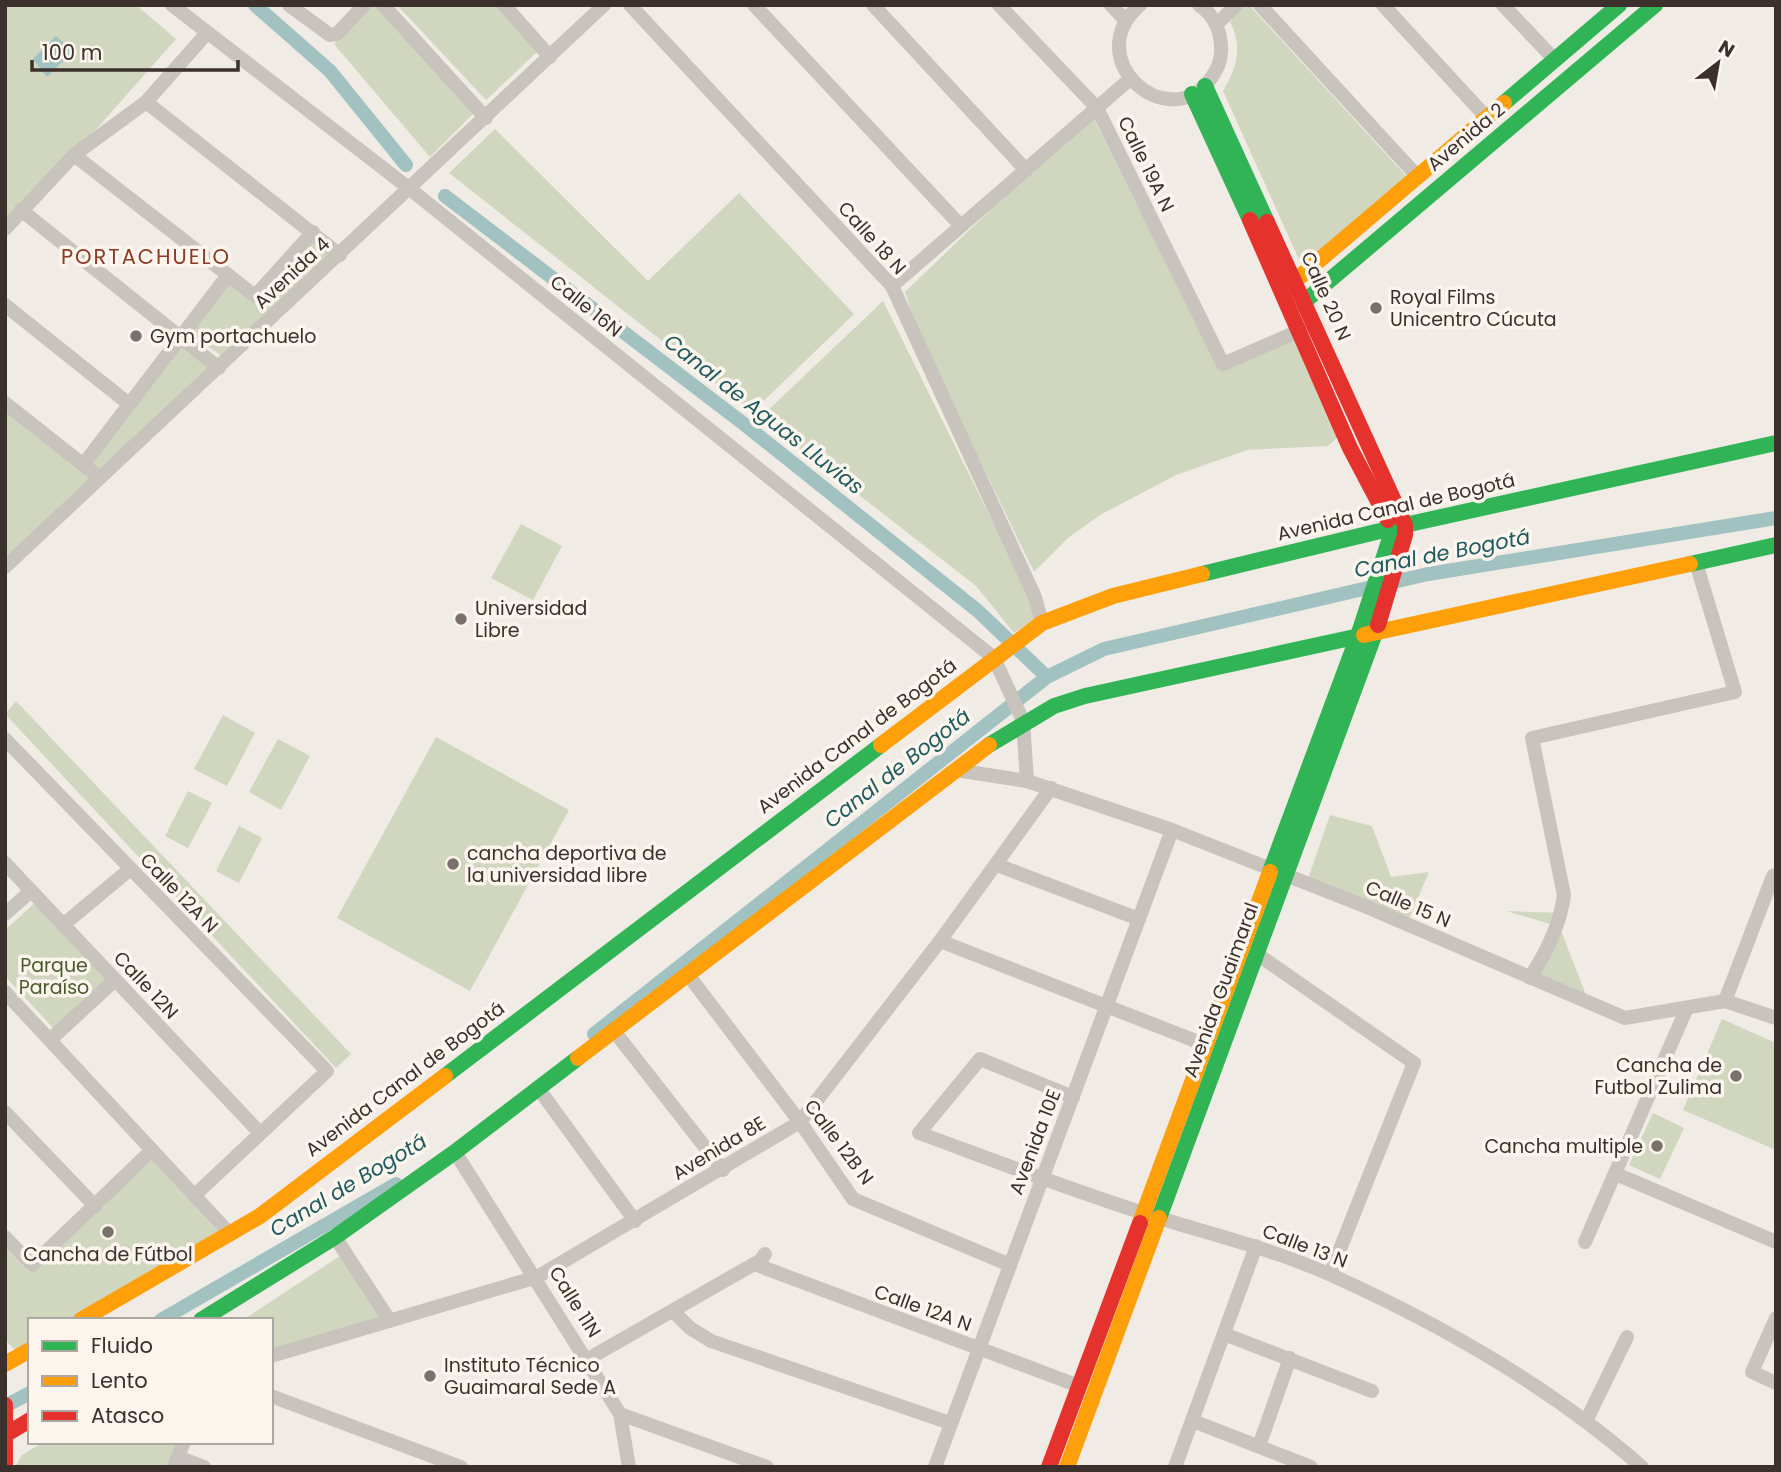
<svg xmlns="http://www.w3.org/2000/svg" width="1781" height="1472" viewBox="0 0 1781 1472" font-family="Poppins,sans-serif">
<style>
.green{fill:#d1d6bf}
.water{fill:#a1c2c1}
.lines{fill:none;stroke-linecap:round;stroke-linejoin:round}
.canal{stroke:#a1c2c1;stroke-width:14}
.street{stroke:#c9c3be;stroke-width:14}
.fast{stroke:#30b455;stroke-width:16}
.slow{stroke:#ff9f0a;stroke-width:16}
.jam{stroke:#e5322d;stroke-width:16}
.poi-dot{fill:#7a716c;stroke:#fbf5ee;stroke-width:2.5}
.labels{text-anchor:middle;dominant-baseline:central;stroke-width:7;stroke-linejoin:round;paint-order:stroke}
.street-label{font-size:19px;fill:#3b302b;stroke:#fbf5ee}
.poi-label{font-size:19px;fill:#3b302b;stroke:#fbf5ee;text-anchor:start}
.park-label{font-size:19px;fill:#4a5a2e;stroke:#fbf5ee}
.neighbourhood-label{font-size:21px;letter-spacing:2px;fill:#8c3b22;stroke:#fbf5ee}
.water-label{font-size:21px;font-style:italic;fill:#1f5a5e;stroke:#fbf5ee}
</style>
<rect width="100%" height="100%" fill="#f0ebe5"/>
<g class="green">
<polygon points="5,5 136,5 176,39 5,232"/>
<polygon points="369,5 375,5 474,113 430,157 334,44"/>
<polygon points="397,5 496,5 538,51 486,100"/>
<path d="M1242,5H1249L1407,177L1302,266L1223,91C1237,67 1243,47 1230,22Z"/>
<polygon points="1091,113 1220,370 1298,335 1338,437 1328,446 1247,450 1176,475 1100,515 1068,538 1034,572 920,337 905,292"/>
<polygon points="495,129 648,281 739,193 854,314 752,412 449,173"/>
<polygon points="317,235 337,251 223,357 189,333 233,276 260,296"/>
<polygon points="883,301 1032,601 1036,613 1032,621 1014,633 976,586 760,418"/>
<polygon points="184,341 215,363 101,472 89,463"/>
<polygon points="5,404 100,478 5,567"/>
<polygon points="521,524 562,546 533,600 491,578"/>
<polygon points="16,701 351,1054 336,1068 5,714"/>
<polygon points="223,715 255,733 227,786 194,769"/>
<polygon points="436,737 569,810 470,991 337,918"/>
<polygon points="278,739 310,756 281,810 249,792"/>
<polygon points="188,791 212,803 188,848 165,836"/>
<polygon points="1330,815 1372,826 1391,877 1429,872 1409,919 1308,879"/>
<polygon points="239,826 262,838 239,883 216,871"/>
<polygon points="36,902 110,982 56,1031 5,976 5,930"/>
<polygon points="1506,911 1562,913 1551,924"/>
<polygon points="1559,926 1588,1000 1534,977"/>
<polygon points="1722,1019 1776,1043 1776,1150 1683,1110"/>
<polygon points="1653,1113 1684,1128 1660,1179 1629,1165"/>
<polygon points="152,1160 218,1232 90,1320 30,1320 30,1357 25,1360 5,1340 5,1248 30,1273"/>
<polygon points="343,1254 382,1316 271,1351 271,1320 243,1320"/>
<polygon points="44,1442 180,1442 170,1467 15,1467 22,1455"/>
</g>
<polygon class="water" points="56,36 73,51 47,77 33,59"/>
<g class="lines">
<g class="canal">
<polyline points="255,5 330,71 406,165"/>
<polyline points="445,196 744,424 978,611 1047,677"/>
<polyline points="594,1034 1047,677 1104,649 1428,574 1776,518"/>
<polyline points="161,1320 396,1184"/>
<polyline points="5,1406 30,1393"/>
</g>
<g class="street">
<polyline points="172,5 410,189 994,658 1023,721 1027,781"/>
<polyline points="289,5 330,35 337,34 364,5"/>
<polyline points="383,5 486,118"/>
<polyline points="504,5 550,57"/>
<polyline points="630,5 892,286 1035,597 1042,623"/>
<polyline points="754,5 961,226"/>
<polyline points="873,5 1026,170"/>
<polyline points="999,5 1097,108 1223,364 1301,330"/>
<polyline points="1111,5 1126,21"/>
<path d="M1140,5C1079,58 1166,135 1209,81C1216,72 1221,63 1221,52C1222,34 1215,15 1199,5"/>
<polyline points="1260,5 1418,177"/>
<polyline points="1383,5 1487,118"/>
<polyline points="1503,5 1555,60"/>
<polyline points="1217,24 1236,5"/>
<polyline points="146,102 340,255"/>
<polyline points="74,155 255,296 313,232"/>
<polyline points="21,210 219,368"/>
<polyline points="5,229 74,155 146,102 207,33"/>
<polyline points="892,286 1130,79"/>
<polyline points="5,305 129,404"/>
<polyline points="5,403 100,478"/>
<polyline points="83,465 228,275"/>
<polyline points="5,567 604,5"/>
<polyline points="5,739 327,1071 195,1195"/>
<polyline points="956,770 1027,781 1172,830 1367,907 1625,1018 1725,1001 1776,1018"/>
<polyline points="5,863 260,1133"/>
<polyline points="997,865 1139,919"/>
<polyline points="5,914 31,891"/>
<polyline points="63,925 129,870"/>
<polyline points="940,941 1206,1045"/>
<polyline points="1257,954 1414,1063 1330,1274"/>
<polyline points="689,976 800,1122 853,1199 1010,1265"/>
<path d="M1530,978C1546,952 1560,926 1564,895L1532,738L1735,692L1696,563"/>
<polyline points="5,992 230,1234"/>
<polyline points="1725,1001 1773,876 1776,875"/>
<polyline points="614,1031 723,1170"/>
<polyline points="50,1040 115,980"/>
<polyline points="538,1088 635,1221"/>
<path d="M1073,1097L980,1059L919,1133C998,1162 1078,1193 1159,1218C1217,1236 1276,1250 1331,1275C1442,1325 1550,1386 1642,1467"/>
<polyline points="5,1112 95,1206"/>
<polyline points="455,1152 620,1414 767,1467"/>
<polyline points="1616,1174 1776,1242"/>
<polyline points="5,1237 32,1265 152,1150"/>
<polyline points="335,1237 390,1321"/>
<polyline points="1585,1242 1686,1010"/>
<polyline points="754,1264 1079,1386"/>
<polyline points="673,1311 690,1328 711,1341 950,1423"/>
<polyline points="1776,1318 1752,1372 1776,1383"/>
<polyline points="1224,1334 1372,1391"/>
<polyline points="271,1356 537,1277 800,1122 940,941 1051,788"/>
<polyline points="588,1359 761,1260 765,1254"/>
<polyline points="271,1396 461,1467"/>
<polyline points="620,1414 629,1467"/>
<polyline points="1193,1421 1311,1467"/>
<polyline points="1586,1421 1627,1337"/>
<polyline points="1259,1446 1290,1358"/>
<polyline points="178,1457 204,1467"/>
<polyline points="174,1467 184,1442"/>
<polyline points="935,1467 1172,830"/>
<polyline points="1175,1467 1256,1246"/>
</g>
<g class="fast">
<polyline points="1205,86 1267,222"/>
<polyline points="1192,94 1250,220"/>
<polyline points="1504,103 1619,5"/>
<polyline points="1305,301 1655,5"/>
<polyline points="1690,564 1776,545"/>
<polyline points="1202,574 1405,525 1776,443"/>
<polyline points="989,745 1054,706 1085,696 1364,635"/>
<polyline points="1270,872 1358,636 1393,529 1388,520"/>
<polyline points="445,1076 881,745"/>
<polyline points="1159,1218 1378,625"/>
<polyline points="201,1320 335,1237 455,1152 578,1058"/>
</g>
<g class="slow">
<polyline points="1296,280 1504,103"/>
<polyline points="1364,635 1690,564"/>
<polyline points="881,745 1042,623 1113,596 1202,574"/>
<polyline points="578,1058 989,745"/>
<polyline points="1140,1223 1270,872"/>
<polyline points="81,1320 260,1216 445,1076"/>
<polyline points="5,1364 30,1350"/>
<polyline points="1067,1467 1159,1218"/>
</g>
<g class="jam">
<polyline points="1250,220 1350,448 1388,520"/>
<polyline points="1267,222 1405,525 1405,535 1378,625"/>
<polyline points="5,1405 5,1467"/>
<polyline points="5,1435 30,1420"/>
<polyline points="1049,1467 1140,1223"/>
</g>
</g>
<g class="poi-dot">
<circle cx="1376" cy="308" r="7"/>
<circle cx="136" cy="336" r="7"/>
<circle cx="461" cy="619" r="7"/>
<circle cx="453" cy="864" r="7"/>
<circle cx="1736" cy="1076" r="7"/>
<circle cx="1657" cy="1146" r="7"/>
<circle cx="108" cy="1232" r="7"/>
<circle cx="430" cy="1376" r="7"/>
</g>
<g class="labels">
<g class="street-label">
<text transform="translate(1466 137) rotate(-40)">Avenida 2</text>
<text transform="translate(1146 164) rotate(64)">Calle 19A N</text>
<text transform="translate(872 238) rotate(48)">Calle 18 N</text>
<text transform="translate(292 273) rotate(-43)">Avenida 4</text>
<text transform="translate(1326 296) rotate(66)">Calle 20 N</text>
<text transform="translate(586 306) rotate(39)">Calle 16N</text>
<text transform="translate(1396 507) rotate(-13)">Avenida Canal de Bogotá</text>
<text transform="translate(857 736) rotate(-37)">Avenida Canal de Bogotá</text>
<text transform="translate(179 893) rotate(46)">Calle 12A N</text>
<text transform="translate(1408 904) rotate(23)">Calle 15 N</text>
<text transform="translate(146 985) rotate(47)">Calle 12N</text>
<text transform="translate(1221 990) rotate(-70)">Avenida Guaimaral</text>
<text transform="translate(405 1079) rotate(-37)">Avenida Canal de Bogotá</text>
<text transform="translate(839 1142) rotate(53)">Calle 12B N</text>
<text transform="translate(1035 1142) rotate(-69)">Avenida 10E</text>
<text transform="translate(719 1148) rotate(-31)">Avenida 8E</text>
<text transform="translate(1305 1246) rotate(21)">Calle 13 N</text>
<text transform="translate(575 1302) rotate(58)">Calle 11N</text>
<text transform="translate(923 1308) rotate(20)">Calle 12A N</text>
</g>
<g class="poi-label">
<text x="1390" y="297">Royal Films<tspan x="1390" dy="22">Unicentro Cúcuta</tspan></text>
<text x="150" y="336">Gym portachuelo</text>
<text x="475" y="608">Universidad<tspan x="475" dy="22">Libre</tspan></text>
<text x="467" y="853">cancha deportiva de<tspan x="467" dy="22">la universidad libre</tspan></text>
<text x="1722" y="1065" text-anchor="end">Cancha de<tspan x="1722" dy="22">Futbol Zulima</tspan></text>
<text x="1643" y="1146" text-anchor="end">Cancha multiple</text>
<text x="108" y="1254" text-anchor="middle">Cancha de Fútbol</text>
<text x="444" y="1365">Instituto Técnico<tspan x="444" dy="22">Guaimaral Sede A</tspan></text>
</g>
<g class="park-label">
<text x="54" y="965">Parque<tspan x="54" dy="22">Paraíso</tspan></text>
</g>
<g class="neighbourhood-label">
<text x="146" y="256">PORTACHUELO</text>
</g>
<g class="water-label">
<text transform="translate(764 414) rotate(38)">Canal de Aguas Lluvias</text>
<text transform="translate(1442 553) rotate(-11)">Canal de Bogotá</text>
<text transform="translate(897 768) rotate(-38)">Canal de Bogotá</text>
<text transform="translate(348 1185) rotate(-31)">Canal de Bogotá</text>
</g>
</g>
<rect width="1781" height="1472" fill="none" stroke="#3b302b" stroke-width="14"/>
<rect x="28" y="1318" width="245" height="126" fill="#fbf5ee" stroke="#aea6a0" stroke-width="2"/>
<rect x="42" y="1341" width="35" height="10" fill="#30b455" stroke="#aea6a0" stroke-width="2"/>
<text x="91" y="1353" font-size="21" fill="#3b302b">Fluido</text>
<rect x="42" y="1376" width="35" height="10" fill="#ff9f0a" stroke="#aea6a0" stroke-width="2"/>
<text x="91" y="1388" font-size="21" fill="#3b302b">Lento</text>
<rect x="42" y="1411" width="35" height="10" fill="#e5322d" stroke="#aea6a0" stroke-width="2"/>
<text x="91" y="1423" font-size="21" fill="#3b302b">Atasco</text>
<g transform="translate(1718 63) rotate(31)" stroke="#fbf5ee" stroke-width="5" paint-order="stroke">
<path d="M0-5L12 26L0 18L-12 26Z" fill="#3b302b"/>
<text y="-10" font-size="19" font-weight="bold" text-anchor="middle" fill="#3b302b">N</text>
</g>
<path d="M32 60v10h206v-10" fill="none" stroke="#3b302b" stroke-width="3.5"/>
<text x="42" y="60" font-size="21" fill="#3b302b" stroke="#fbf5ee" stroke-width="5" paint-order="stroke">100 m</text>
</svg>
